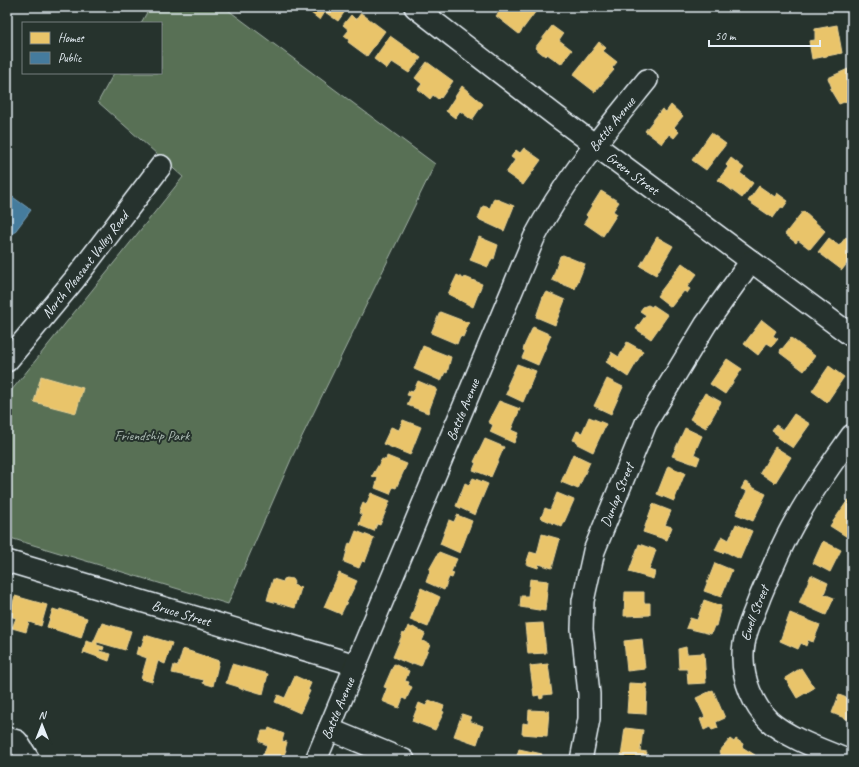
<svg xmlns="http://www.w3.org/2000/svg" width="859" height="767" viewBox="0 0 859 767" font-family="Caveat,sans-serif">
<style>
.green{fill:#586f54;stroke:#a0b0a6}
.homes{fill:#e9c46a;stroke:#e9d295}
.public{fill:#457b9d;stroke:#769eb8}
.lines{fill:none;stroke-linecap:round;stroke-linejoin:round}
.minor-casing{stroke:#e8f1f8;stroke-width:24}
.minor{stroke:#26332d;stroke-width:21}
.labels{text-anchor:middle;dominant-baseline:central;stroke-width:4;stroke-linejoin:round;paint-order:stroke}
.street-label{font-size:14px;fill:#e8f1f8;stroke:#26332d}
.park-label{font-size:14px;fill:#aebdb6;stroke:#26332d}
</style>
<rect width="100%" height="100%" fill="#26332d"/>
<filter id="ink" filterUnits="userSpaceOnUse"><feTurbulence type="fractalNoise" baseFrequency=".025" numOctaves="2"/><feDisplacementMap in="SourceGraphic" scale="8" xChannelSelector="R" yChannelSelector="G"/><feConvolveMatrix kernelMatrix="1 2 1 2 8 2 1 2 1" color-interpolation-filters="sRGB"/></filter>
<g filter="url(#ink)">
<polygon class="green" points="150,7 224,7 435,164 293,455 228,604 7,537 7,396 183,177 98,102 114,73 161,73 161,23 141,23"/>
<g class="homes">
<polygon points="314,7 348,7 338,21 325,12 320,20 311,13"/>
<polygon points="503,7 539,7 519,34 496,16"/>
<polygon points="806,7 832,7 832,9"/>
<polygon points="361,13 385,31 367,56 348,42 349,40 344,36 349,30 343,25 351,15 356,20"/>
<polygon points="837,25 842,53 812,59 809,41 815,40 815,29"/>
<polygon points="552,26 563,34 559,40 572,50 561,64 547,54 545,56 535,48"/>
<polygon points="390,36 421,58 409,73 392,62 387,69 374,59"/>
<polygon points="599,42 606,48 603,51 617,62 612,68 614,70 595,92 573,75"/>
<polygon points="427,62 453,81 441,98 440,97 438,99 433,95 430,99 418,89 422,84 415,78"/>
<polygon points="848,69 851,75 852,74 852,99 839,104 830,89 832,88 828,78"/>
<polygon points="462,86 483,104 472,120 460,111 455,118 446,111"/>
<polygon points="671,105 683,116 674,127 679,132 674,138 669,134 662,144 645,131 662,109 666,112"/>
<polygon points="711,133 726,144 706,170 692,160"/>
<polygon points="524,148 541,160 523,185 506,173 515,160 511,157 516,150 520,153"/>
<polygon points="731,158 744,168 740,173 753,183 742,198 718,180 728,167 726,165"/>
<polygon points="759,186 775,197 777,193 788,201 783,208 781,207 773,218 748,201"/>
<polygon points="601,191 619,202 613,211 617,214 603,236 584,223 588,217 586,215"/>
<polygon points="494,198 514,206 504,231 478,219 483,206 490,208"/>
<polygon points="803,211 825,231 810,249 798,240 796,243 785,234"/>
<polygon points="479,237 498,245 494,259 492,258 488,267 470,260"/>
<polygon points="657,237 673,246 656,275 640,266"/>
<polygon points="846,237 852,242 852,257 842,270 818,252 829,238 839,246"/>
<polygon points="563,255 585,264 575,289 552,280 560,256"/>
<polygon points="682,263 697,274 687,287 690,289 687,293 684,291 671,307 657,296"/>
<polygon points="457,275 464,279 465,277 482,284 473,307 448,294"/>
<polygon points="547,292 565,300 555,325 536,317 544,294 546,294"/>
<polygon points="648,305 652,307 653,305 668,315 651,339 636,329 646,315 640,311 643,307"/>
<polygon points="440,312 469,323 463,337 460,336 457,344 431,333"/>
<polygon points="762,320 776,331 773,336 778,339 772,346 767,343 758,355 744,344"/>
<polygon points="533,327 551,335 538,365 522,358 525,351 523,350 525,344"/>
<polygon points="791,338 815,356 804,371 780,353 781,348 782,349"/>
<polygon points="627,342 643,351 628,377 606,362 612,354 611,352 619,357"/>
<polygon points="423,346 451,357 447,373 445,372 441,381 414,369"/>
<polygon points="727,359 742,369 725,394 710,384"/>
<polygon points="517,364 536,371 523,402 506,394 509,387 507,386"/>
<polygon points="829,366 844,377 827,402 812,391"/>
<polygon points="41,376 83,388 76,413 34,402"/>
<polygon points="607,379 623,387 611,414 594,406"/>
<polygon points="418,381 437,389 428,413 407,405 411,396 407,395 409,391 413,392"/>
<polygon points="705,393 721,402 706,428 690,419"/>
<polygon points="499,401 520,409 511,430 518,433 514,443 490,432 493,425 488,422"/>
<polygon points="794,414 810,424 793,448 778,438 779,436 772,431 776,425 783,430"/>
<polygon points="589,417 606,424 593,452 577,444 578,442 573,440 577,431 582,433"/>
<polygon points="403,420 421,427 410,455 383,444 391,427 399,430"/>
<polygon points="685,428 702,436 694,454 700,457 697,465 672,456"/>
<polygon points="485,439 504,447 491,477 473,470 476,463 474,462"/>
<polygon points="775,447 791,457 775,483 760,473"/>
<polygon points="573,454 590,462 578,489 561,482"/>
<polygon points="387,456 407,464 396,488 393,487 390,494 375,488 378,478 372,476 382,459 386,460"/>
<polygon points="668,466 685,473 674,501 657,494"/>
<polygon points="473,478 488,484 475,515 456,506 465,483 469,485"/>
<polygon points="745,482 751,485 750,486 766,494 753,521 736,514 747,491 741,489"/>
<polygon points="371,493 390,501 380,525 377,524 374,531 359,525 362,515 359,513 363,503 366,505"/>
<polygon points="557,493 574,500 562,527 541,518 545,508 550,510"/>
<polygon points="848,500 852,502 852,540 830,526"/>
<polygon points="653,504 671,511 665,525 672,527 667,540 643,532"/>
<polygon points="457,515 472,521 460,553 440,544 449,520 454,522"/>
<polygon points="736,524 752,531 740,559 724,551 723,553 715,550 722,536 729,540"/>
<polygon points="356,531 374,538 365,562 362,561 359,568 344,562 349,543 351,544"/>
<polygon points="542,534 560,539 552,568 539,564 538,568 526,564 530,552 537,554"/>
<polygon points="823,541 841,550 830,572 813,563"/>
<polygon points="639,544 656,550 649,570 655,572 653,579 629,572"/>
<polygon points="439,552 457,559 451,572 454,573 452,578 449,577 444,590 426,582 430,571 429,570"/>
<polygon points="715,563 732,570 721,597 704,591"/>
<polygon points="339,573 357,581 341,614 324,607"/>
<polygon points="811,575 828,583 824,594 834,598 826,615 799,603"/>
<polygon points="287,578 292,579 294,582 293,585 301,588 295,608 267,600 273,579 283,582 284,579"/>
<polygon points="530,579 548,581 545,611 520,607 521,596 528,596"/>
<polygon points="421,588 440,597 428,627 410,620"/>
<polygon points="625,592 644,592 644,603 650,603 650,615 624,616"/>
<polygon points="15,596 47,605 41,626 29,622 26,632 12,628 16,618 9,616"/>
<polygon points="704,600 721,606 716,626 714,626 711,634 686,628 690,618 697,620"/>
<polygon points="53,609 59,611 60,609 87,618 81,638 47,627"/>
<polygon points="790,613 820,625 813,642 808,640 806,646 801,643 798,649 780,641"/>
<polygon points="102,623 131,631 125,650 97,642 97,645 104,647 103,650 100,649 99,651 111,654 109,661 84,652 83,654 86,641 93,643"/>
<polygon points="543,623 546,653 528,654 525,624"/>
<polygon points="408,626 412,628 413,627 425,634 422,641 430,644 421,666 413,663 412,665 393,657 403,633 405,634"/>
<polygon points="145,635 172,643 165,664 158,661 152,682 141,679 147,658 136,654 138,647 141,648"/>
<polygon points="642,639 645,669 627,671 624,641"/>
<polygon points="686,647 687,654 704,653 706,683 688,684 687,669 679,669 678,649"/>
<polygon points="183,649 219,661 213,686 203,683 204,680 172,673 174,665 178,666"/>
<polygon points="232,664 268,674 263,694 243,688 243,690 239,688 239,687 226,683"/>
<polygon points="394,664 409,671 405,681 409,682 408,685 412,687 406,700 403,698 399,708 382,701 387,688 384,687"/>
<polygon points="548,664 552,694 543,695 543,698 540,699 539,695 534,696 530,666"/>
<polygon points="801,668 814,688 797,698 785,678"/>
<polygon points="295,676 311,683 308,690 310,691 300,713 275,702 278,695 285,698"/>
<polygon points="629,683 647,684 646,714 627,713"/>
<polygon points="713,690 725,718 716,722 718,728 712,730 710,727 704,730 700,719 705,717 696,698"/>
<polygon points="839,695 852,700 852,721 832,713"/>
<polygon points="429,700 444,706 442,711 444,712 435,730 412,721 419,703 426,706"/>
<polygon points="529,710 549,711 547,736 522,734 523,723 528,724"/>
<polygon points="462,714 471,717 469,721 483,726 477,744 454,736"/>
<polygon points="269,728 284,734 282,741 287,742 285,750 286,750 282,760 263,756 267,745 259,741 262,731 268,731"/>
<polygon points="625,728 643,730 640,751 647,752 645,760 621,757"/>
<polygon points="730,739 734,742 736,739 743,744 742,747 755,755 752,760 718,760 721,755 719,752"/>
<polygon points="519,749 542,754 540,760 516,759"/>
</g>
<polygon class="public" points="7,193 31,210 7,242"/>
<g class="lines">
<g class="minor-casing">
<g id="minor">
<path id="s1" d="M415,7L556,116L852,336"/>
<path id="s2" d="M7,361L75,279L161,166"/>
<path id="s3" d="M7,561L356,665"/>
<polyline points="329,729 404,760"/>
<polyline points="7,738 17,741 29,760"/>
<path id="s4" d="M316,760L534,238C565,179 605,132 647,80"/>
<path id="s5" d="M581,760L589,719V694L582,629L583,601L594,551L646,423L706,324L751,261"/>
<path id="s6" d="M847,760C823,750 788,738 769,721C753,705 743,680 743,658C742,637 753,616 760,597C771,571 782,543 797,518C813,489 833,462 852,435"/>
</g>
</g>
<use href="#minor" class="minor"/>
</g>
</g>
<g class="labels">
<g class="street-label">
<text stroke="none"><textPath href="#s4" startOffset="704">Battle Avenue</textPath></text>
<text stroke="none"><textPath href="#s1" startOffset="274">Green Street</textPath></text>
<text stroke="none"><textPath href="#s2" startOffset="124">North Pleasant Valley Road</textPath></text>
<text stroke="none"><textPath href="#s4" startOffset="380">Battle Avenue</textPath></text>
<text stroke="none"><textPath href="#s5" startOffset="272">Dunlap Street</textPath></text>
<text stroke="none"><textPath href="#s3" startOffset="182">Bruce Street</textPath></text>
<text stroke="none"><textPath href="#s6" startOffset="204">Ewell Street</textPath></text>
<text stroke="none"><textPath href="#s4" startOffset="56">Battle Avenue</textPath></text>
</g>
<g class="park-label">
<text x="152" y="435">Friendship Park</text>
</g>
</g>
<rect width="859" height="767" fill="none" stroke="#26332d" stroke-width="24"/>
<rect x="12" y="12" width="835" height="743" fill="none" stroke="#e8f1f8" stroke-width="1.5" filter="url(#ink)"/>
<rect x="22" y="22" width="140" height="52" fill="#26332d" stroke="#747f7e"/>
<rect x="30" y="32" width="20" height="12" fill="#e9c46a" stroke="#747f7e"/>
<text x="58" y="42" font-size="12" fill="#e8f1f8">Homes</text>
<rect x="30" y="52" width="20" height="12" fill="#457b9d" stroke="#747f7e"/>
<text x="58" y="62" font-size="12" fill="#e8f1f8">Public</text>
<g transform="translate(42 725)" stroke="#26332d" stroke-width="3" paint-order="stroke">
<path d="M0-3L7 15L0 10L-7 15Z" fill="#e8f1f8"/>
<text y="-6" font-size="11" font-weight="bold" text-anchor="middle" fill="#e8f1f8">N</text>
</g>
<path d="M709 40v6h111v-6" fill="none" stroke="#e8f1f8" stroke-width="2"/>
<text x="715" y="40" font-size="12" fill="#e8f1f8" stroke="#26332d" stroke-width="3" paint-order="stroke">50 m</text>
</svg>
